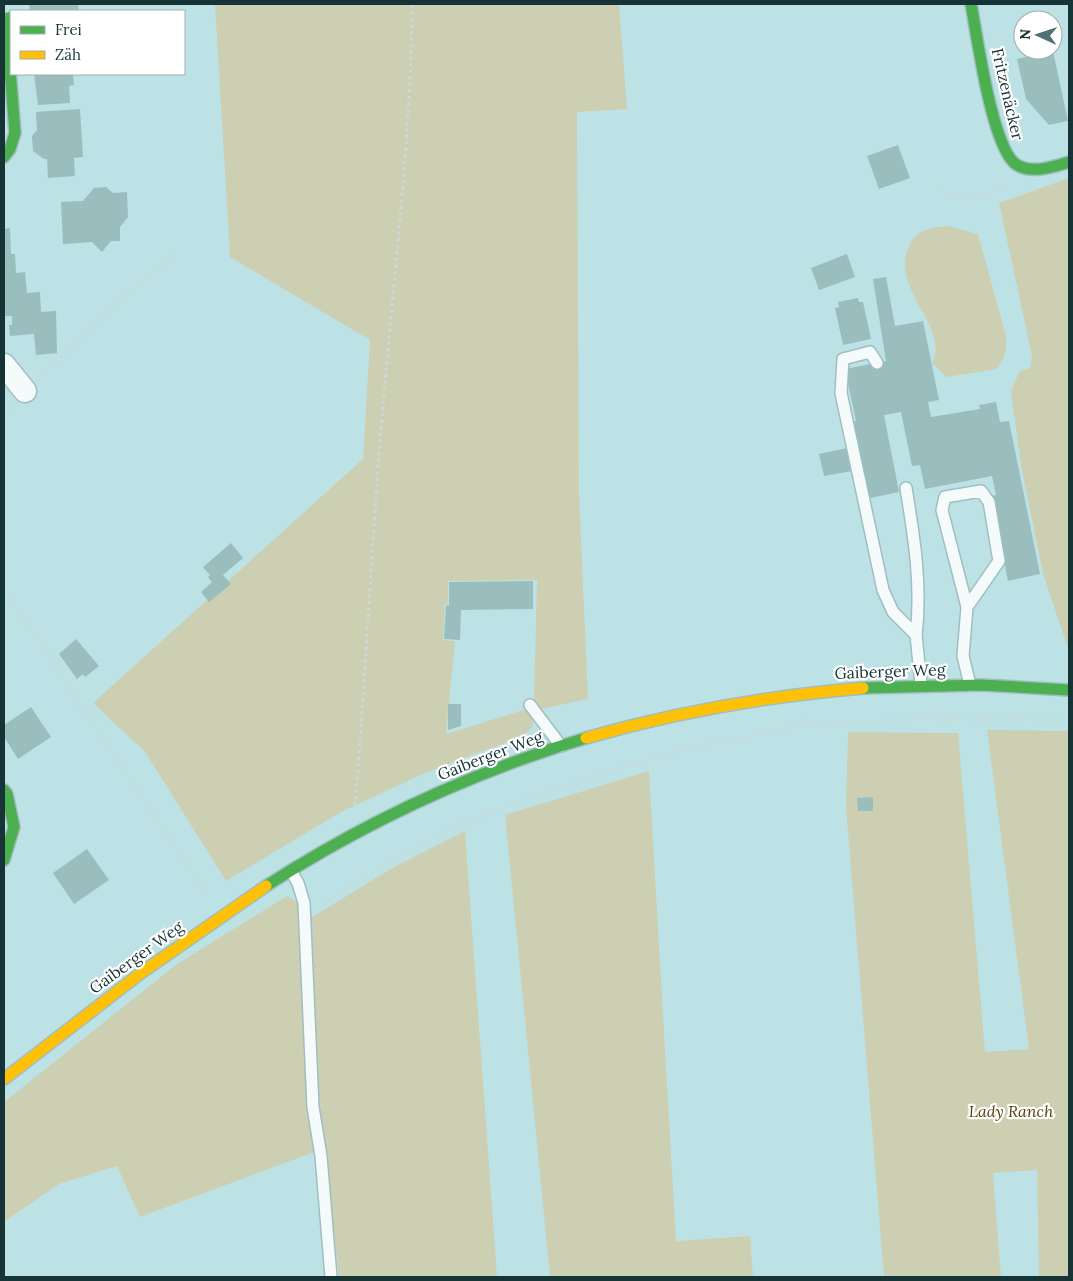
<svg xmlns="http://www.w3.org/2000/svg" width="1073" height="1281" viewBox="0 0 1073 1281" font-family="Lora,serif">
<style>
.green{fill:#cdcfb3}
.building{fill:#9abebd}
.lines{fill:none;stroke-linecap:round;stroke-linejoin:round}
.lane-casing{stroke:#a0bec1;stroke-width:14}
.street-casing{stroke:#a0bec1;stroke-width:25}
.fast-casing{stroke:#a0bec1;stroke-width:14}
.slow-casing{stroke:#a0bec1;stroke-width:14}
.path{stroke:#cdd9da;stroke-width:3;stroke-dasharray:2.5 4;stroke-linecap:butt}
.lane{stroke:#f5fbfb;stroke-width:11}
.street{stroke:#f5fbfb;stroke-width:22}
.fast{stroke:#4caf50;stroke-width:11}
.slow{stroke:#ffc107;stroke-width:11}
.labels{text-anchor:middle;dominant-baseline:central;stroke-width:4.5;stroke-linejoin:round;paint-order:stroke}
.street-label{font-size:16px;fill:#163335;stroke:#fff}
.park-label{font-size:16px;font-style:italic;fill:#573f09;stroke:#fff}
</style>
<rect width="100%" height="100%" fill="#bce2e6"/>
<g class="green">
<polygon points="215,4 619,4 627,109 577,112 579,492 588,699 541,709 534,701 537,580 448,581 448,604 445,604 443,640 455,641 446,734 527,709 533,719 533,726 523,736 425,773 341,812 226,881 145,752 93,703 363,459 370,340 230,257"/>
<polygon points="1069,178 1069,651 1043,574 1021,465 1011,392 1019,372 1030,368 1032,356 999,203"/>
<path d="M948,226L978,234L1006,336C1007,350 1005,358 997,369L947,377L932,363C951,327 889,290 909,246C916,230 932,227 948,226Z"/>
<polygon points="987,730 1069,731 1069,1277 1039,1277 1037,1170 993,1173 1001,1277 884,1277 846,807 848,732 958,733 985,1052 1029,1049"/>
<polygon points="649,771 676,1241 750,1236 753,1277 550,1277 505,815"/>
<polygon points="465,831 497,1277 339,1277 325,1148 140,1217 117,1166 59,1184 4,1222 4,1102 177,964 287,896 296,901 309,919 394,867"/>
</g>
<g class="building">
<polygon points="29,4 78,4 79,11 30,11"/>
<polygon points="1053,51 1068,121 1049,125 1026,99 1017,59"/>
<polygon points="34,74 73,74 74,85 69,86 70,103 38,105"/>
<polygon points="80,109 83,157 74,158 75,176 48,178 47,159 44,159 33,151 32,136 37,130 36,112"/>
<polygon points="898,145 910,178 879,189 867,156"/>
<polygon points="106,187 113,193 127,192 128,217 120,227 120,241 111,241 102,252 92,242 63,244 61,202 83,201 94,188"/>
<polygon points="10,228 11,254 15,254 16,273 25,272 27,293 40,292 41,312 56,311 57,353 36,355 34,334 10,336 9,325 12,325 12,316 4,316 4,229"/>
<polygon points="847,254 855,277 819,290 811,268"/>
<polygon points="886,277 895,326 923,321 939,400 928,402 931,417 980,409 979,405 996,402 1000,422 1009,421 1040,574 1008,581 991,496 996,495 992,476 925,489 920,465 912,466 901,412 884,415 899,492 870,498 853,421 856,421 845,369 886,361 873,279"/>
<polygon points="858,298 859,302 863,302 871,339 843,345 835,308 839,307 838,302"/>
<polygon points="847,448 852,471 824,476 819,454"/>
<polygon points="231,543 243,558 223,575 231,584 209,602 201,592 212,582 208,577 210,575 203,567"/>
<polygon points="533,581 533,609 461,610 460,640 444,639 446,605 449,606 449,582"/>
<polygon points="76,639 99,666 85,677 83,674 77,679 59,654"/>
<polygon points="448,704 461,704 461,726 448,730"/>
<polygon points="31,707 51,737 18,759 4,737 4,725"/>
<polygon points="873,797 873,811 858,811 857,798"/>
<polygon points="87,849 109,880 74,904 53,873"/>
</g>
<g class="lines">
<g class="lane-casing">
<g id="lane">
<polyline points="877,363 870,352 843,359 841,393 883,590 893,612 916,635 921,684"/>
<path d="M906,488C914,537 922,585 916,635"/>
<polyline points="967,607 942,510 945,497 981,491 989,502 999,561 967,607 963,656 970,685"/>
<polyline points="530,705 561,746"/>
<polyline points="291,871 298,883 304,903 313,1107 321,1156 331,1277"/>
</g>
</g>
<g class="street-casing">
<polyline id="street" points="4,365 25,391"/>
</g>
<g class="fast-casing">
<g id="fast">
<path d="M971,4C977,35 992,150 1017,165C1032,174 1053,167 1069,162"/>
<polyline points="4,157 10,149 15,133 6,19 11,18"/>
<polyline points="863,688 981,685 1069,690"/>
<polyline points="4,790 7,794 14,827 4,860"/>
<path d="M266,886C365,822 473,772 586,738"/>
</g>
</g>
<g class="slow-casing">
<g id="slow">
<path d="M586,738C676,712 768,696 863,688"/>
<polyline points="4,1079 141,973 266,886"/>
</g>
</g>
<g class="path">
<path d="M939,188C957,203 983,199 1002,187"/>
<polyline points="41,376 176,250"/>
<polyline points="4,414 10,407"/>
<polyline points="4,589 207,895"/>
<polyline points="807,724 919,719 1069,720"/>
<path d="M355,805C366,676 371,547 382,418C393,281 411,142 412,4"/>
<polyline points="322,905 359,880 460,825 516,802 671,753 807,724 806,718"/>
</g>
<use href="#lane" class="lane"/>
<use href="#street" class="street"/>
<use href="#fast" class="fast"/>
<use href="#slow" class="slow"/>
</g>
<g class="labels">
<g class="street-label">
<text transform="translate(1008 94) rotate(77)">Fritzenäcker</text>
<text transform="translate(890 671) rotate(-2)">Gaiberger Weg</text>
<text transform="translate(490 755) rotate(-21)">Gaiberger Weg</text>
<text transform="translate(136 957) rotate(-36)">Gaiberger Weg</text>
</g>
<g class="park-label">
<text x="1011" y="1111">Lady Ranch</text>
</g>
</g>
<rect width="1073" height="1281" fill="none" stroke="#163335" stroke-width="10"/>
<rect x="10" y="10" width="175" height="65" fill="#ffffff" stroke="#a2adae"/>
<rect x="20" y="26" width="25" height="8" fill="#4caf50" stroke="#a2adae"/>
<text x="55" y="35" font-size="15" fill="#163335">Frei</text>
<rect x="20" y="51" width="25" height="8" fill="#ffc107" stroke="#a2adae"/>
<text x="55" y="60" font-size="15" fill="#163335">Zäh</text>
<g transform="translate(1038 35) rotate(273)"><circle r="24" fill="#ffffff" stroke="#a2adae"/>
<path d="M0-4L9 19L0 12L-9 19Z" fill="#507073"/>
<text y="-8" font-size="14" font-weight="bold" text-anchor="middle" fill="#163335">N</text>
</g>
</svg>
